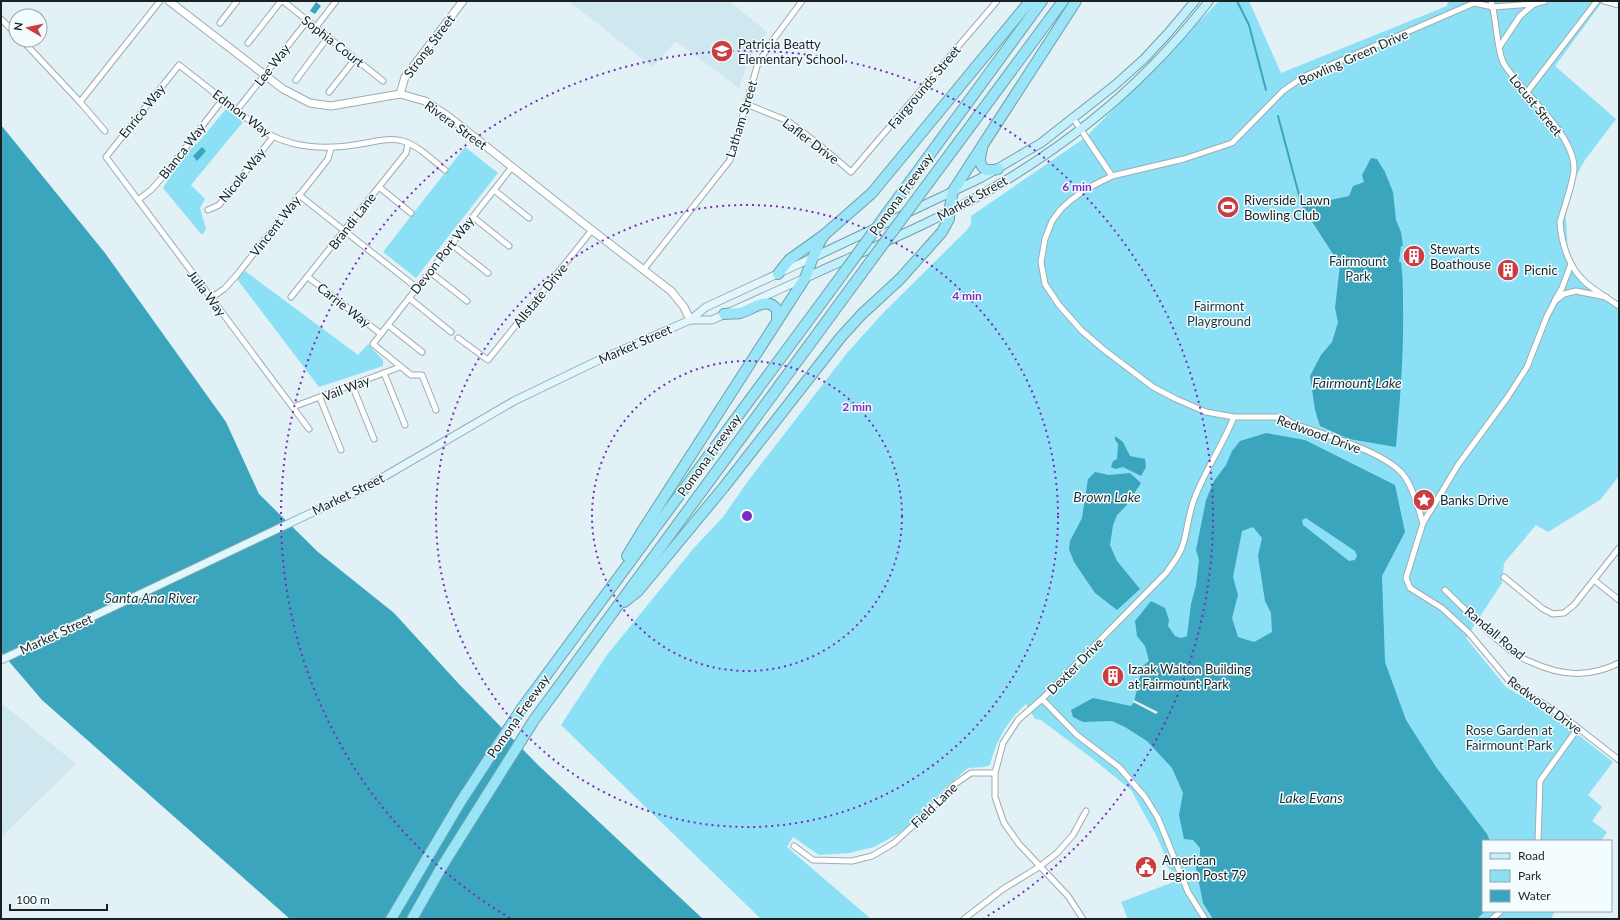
<svg xmlns="http://www.w3.org/2000/svg" width="1620" height="920" viewBox="0 0 1620 920" font-family="Lato,sans-serif">
<style>
.built{fill:#cfe7ee}
.green{fill:#8ce0f5}
.water{fill:#3aa5bc;fill-rule:evenodd}
.pier{fill:#e1f1f5}
.lines{fill:none;stroke-linecap:round;stroke-linejoin:round}
.stream{stroke:#3aa5bc;stroke-width:2}
.minor-casing{stroke:#9dacb0;stroke-width:7}
.tertiary-casing{stroke:#9dacb0;stroke-width:9}
.secondary-casing{stroke:#9dacb0;stroke-width:9}
.primary-casing{stroke:#6da0ac;stroke-width:10}
.motorway-casing{stroke:#6da0ac;stroke-width:12}
.minor{stroke:#fff;stroke-width:5}
.tertiary{stroke:#fff;stroke-width:7}
.secondary{stroke:#e0f7fd;stroke-width:7}
.primary{stroke:#c2effa;stroke-width:8}
.motorway{stroke:#99e4f7;stroke-width:10}
.motorway-bridge-casing{stroke:#6da0ac;stroke-width:12;stroke-linecap:butt}
.motorway-bridge{stroke:#99e4f7;stroke-width:10}
.ring{fill:none;stroke:#7b2cbf;stroke-width:2;stroke-dasharray:2 4}
.labels{text-anchor:middle;dominant-baseline:central;stroke-width:3;stroke-linejoin:round;paint-order:stroke}
.street-label{font-size:13px;fill:#1b2122;stroke:#f3fdff}
.poi-label{font-size:13px;fill:#1b2122;stroke:#f3fdff;text-anchor:start}
.park-label{font-size:13px;fill:#20373d;stroke:#f3fdff}
.water-label{font-size:14px;font-style:italic;fill:#1c343a;stroke:#f3fdff}
.centre{fill:#7b2cbf;stroke:#f3fdff;stroke-width:2}
.ring-label{font-size:12px;text-anchor:middle;font-weight:bold;fill:#7b2cbf;stroke:#f3fdff;stroke-width:3;stroke-linejoin:round;paint-order:stroke}
</style>
<rect width="100%" height="100%" fill="#e1f1f5"/>
<g class="built">
<polygon points="568,1 729,1 767,32 749,59 739,88 676,41 653,67"/>
<polygon points="1,703 76,764 1,837"/>
</g>
<g class="green">
<path d="M1219,1H1249L1281,73L1447,6L1448,1H1603L1555,66L1616,119L1585,160L1572,183L1567,201L1566,218L1568,256L1588,285L1619,309V476L1600,500L1548,532L1536,525L1504,563L1502,583L1466,638L1506,687L1553,715L1613,762L1588,795L1602,807L1592,821L1607,832L1601,841H1483V911H1555L1551,919H1128L1121,902L1176,881L1171,870L1169,869L1166,864V858L1157,837L1131,790L1093,759L1041,720L1035,719L1026,704C1007,721 996,741 990,765L984,767L968,768L946,787L905,830L874,847L849,853L819,855L793,837L787,847L871,919H761L561,725L607,655L693,549L723,517L748,481L847,353L883,313L967,230L971,224V216L1086,137Z"/>
<polygon points="226,109 243,122 191,185 205,199 200,208 206,229 202,235 163,188 180,160 202,138"/>
<polygon points="465,147 498,173 416,278 383,252"/>
<polygon points="245,271 358,355 368,344 383,360 383,366 319,387 237,279"/>
</g>
<g class="water">
<polygon points="316,2 321,6 315,14 310,11"/>
<polygon points="1,125 105,253 226,422 259,494 318,552 394,613 458,683 538,765 703,919 290,919 42,700 1,652"/>
<polygon points="202,147 206,151 197,161 193,156"/>
<path d="M1371,158L1377,159L1385,172L1393,192L1396,220L1401,232L1403,246H1401L1399,262H1401C1403,277 1403,291 1403,306C1404,353 1400,400 1396,447L1349,439L1320,426L1315,410L1310,376L1321,355L1332,342L1338,322L1335,308L1340,265L1302,206L1349,196L1353,186L1364,182L1362,175Z"/>
<path d="M1266,433L1305,440L1395,485L1405,532L1382,576L1385,662L1406,720L1436,767L1487,834L1490,841H1483V911H1485L1477,919H1213L1203,903L1195,863L1200,858V848L1193,840L1184,839L1179,815L1183,793L1172,768L1147,741L1125,727L1112,721L1083,722L1073,717L1071,710L1093,698L1131,706L1134,702L1142,667L1149,661L1145,646L1137,636L1135,621L1151,601L1165,608L1169,620L1168,626L1175,636L1181,638L1187,636L1191,604L1196,585L1199,560L1196,550L1206,500L1214,481L1226,465L1232,451L1240,441ZM1306,518L1355,551L1357,556L1355,560L1349,561L1303,525L1302,520ZM1253,527L1262,538L1258,556L1265,601L1271,613L1272,632L1254,642L1238,637L1232,618L1238,595L1233,577L1242,531Z"/>
<polygon points="1115,436 1123,442 1130,456 1145,459 1146,467 1141,476 1123,467 1115,469 1111,467 1113,461 1117,459 1118,444 1115,440"/>
<polygon points="1095,472 1109,475 1130,473 1141,483 1126,506 1117,515 1113,525 1110,545 1117,561 1140,589 1117,610 1095,593 1074,562 1069,549 1070,541 1082,518 1088,479"/>
</g>
<polygon class="pier" points="1134,700 1158,712 1156,714 1133,702"/>
<g class="lines">
<g class="stream">
<polyline points="1237,1 1249,25 1266,90"/>
<polyline points="1278,116 1302,206"/>
</g>
<g class="minor-casing">
<g id="minor">
<polyline points="283,1 383,81"/>
<path d="M1491,1C1497,18 1496,50 1504,64C1521,92 1575,134 1574,169C1573,184 1564,207 1560,222C1561,241 1568,265 1582,279C1591,289 1608,298 1619,306"/>
<polyline points="1604,1 1619,5"/>
<polyline points="1,19 16,34"/>
<polyline points="220,23 237,1"/>
<polyline points="316,27 336,1"/>
<polyline points="22,40 80,102 105,131"/>
<polyline points="248,43 281,1"/>
<polyline points="1500,46 1520,16 1534,4"/>
<polyline points="296,80 328,37"/>
<polyline points="329,92 355,59"/>
<polyline points="1527,92 1597,1"/>
<polyline points="80,102 160,1"/>
<polyline points="746,104 788,121 817,143 851,172 997,1"/>
<polyline points="237,110 308,20"/>
<polyline points="1073,118 1112,176"/>
<polyline points="379,187 411,213"/>
<polyline points="494,190 529,218"/>
<polyline points="299,195 417,288"/>
<polyline points="138,200 151,190 166,173 223,99"/>
<polyline points="208,210 219,205 273,137"/>
<polyline points="473,217 509,246"/>
<polyline points="451,244 488,273"/>
<polyline points="644,269 730,160 758,63 773,40 802,1"/>
<polyline points="430,272 467,301"/>
<polyline points="308,277 381,334"/>
<polyline points="291,297 406,153 408,144"/>
<polyline points="1606,297 1576,291 1564,294 1555,301 1547,316 1527,367 1507,398 1458,465 1423,523 1406,578 1410,588 1442,608 1469,633 1510,682 1564,717 1619,760"/>
<polyline points="211,298 224,289 236,276 328,159 331,148"/>
<polyline points="409,298 451,332"/>
<polyline points="1555,300 1562,288 1571,264"/>
<polyline points="388,325 422,352"/>
<polyline points="458,338 488,360 592,230"/>
<polyline points="384,373 405,425"/>
<polyline points="352,385 374,439"/>
<polyline points="320,398 341,450"/>
<polyline points="293,407 400,367"/>
<polyline points="436,410 422,375 411,375 373,344 512,167"/>
<path d="M309,429L106,157L179,65L263,131C293,149 327,150 360,144C374,142 389,137 403,141C419,146 432,160 445,170"/>
<path d="M1423,523C1418,508 1414,490 1405,477C1388,452 1321,434 1292,423L1284,418L1277,417H1234L1206,412L1176,399L1153,387L1103,349L1082,331L1059,305L1045,284L1041,262L1045,239L1052,221L1061,209L1071,200L1086,189L1112,176L1184,159L1232,143L1283,91L1303,77L1474,3L1493,7L1534,4L1545,1"/>
<polyline points="1504,577 1543,609 1553,614 1564,613 1574,605 1619,548"/>
<polyline points="1594,580 1619,600"/>
<path d="M1445,590C1467,611 1492,638 1517,655C1521,658 1526,660 1531,662C1561,676 1589,678 1619,663"/>
<polyline points="1042,699 1077,735 1119,767 1145,797 1158,818 1188,892 1205,919"/>
<polyline points="995,773 995,797 1004,823 1019,844 1068,896 1083,919"/>
<polyline points="1538,841 1540,781 1578,728"/>
<path d="M794,846L813,860L852,861L872,856L894,843L929,811L955,784L971,773H995L1003,743L1018,720L1042,699L1166,573C1173,563 1181,554 1184,541C1188,526 1189,511 1195,497C1206,469 1223,444 1234,417"/>
<polyline points="964,919 1003,889 1039,867 1057,853 1073,835 1086,811"/>
<polyline points="1492,919 1501,911"/>
</g>
</g>
<g class="tertiary-casing">
<g id="tertiary">
<polyline points="169,1 283,89 310,103 331,106 400,94 425,101 449,117 588,227 671,291 684,307 690,320"/>
<polyline points="400,94 405,77 463,1"/>
</g>
</g>
<g class="secondary-casing">
<g id="secondary">
<polyline points="690,320 712,320 805,278"/>
<polyline points="1,660 309,514 340,500 368,486 514,401 599,360 690,320 706,307 814,257"/>
</g>
</g>
<g class="primary-casing">
<g id="primary">
<polyline points="814,257 981,178 1041,143 1115,85 1144,59 1169,32 1195,1"/>
<path d="M805,278C868,249 933,223 993,188C1049,155 1106,113 1151,67C1172,46 1191,24 1209,1"/>
</g>
</g>
<g class="motorway-casing">
<g id="motorway">
<path d="M982,149C977,165 982,173 998,169"/>
<polyline points="918,197 1063,1"/>
<polyline points="890,209 1042,1"/>
<polyline points="778,274 789,260 824,235 872,193 1030,1"/>
<path d="M724,314C729,313 735,314 740,313C752,310 768,295 777,310V321"/>
<path d="M627,556L641,533L805,278C811,264 815,248 824,235"/>
<polyline points="624,602 638,591 724,487 841,337 862,314 900,279 942,232 949,219 949,212 953,191 1076,1"/>
<polyline points="391,919 461,801 522,708 842,275"/>
<polyline points="412,919 441,868 534,720 870,262"/>
</g>
</g>
<use href="#minor" class="minor"/>
<use href="#tertiary" class="tertiary"/>
<use href="#secondary" class="secondary"/>
<use href="#primary" class="primary"/>
<use href="#motorway" class="motorway"/>
<g class="motorway-bridge-casing">
<g id="motorway-bridge">
<polyline points="870,262 918,197"/>
<polyline points="842,275 890,209"/>
</g>
</g>
<use href="#motorway-bridge" class="motorway-bridge"/>
</g>
<g class="ring">
<circle cx="747" cy="516" r="155"/>
<circle cx="747" cy="516" r="311"/>
<path d="M510 918A466 466 0 1 1 984 918"/>
</g>
<defs>
<g id="school-disc" transform="scale(1.15)"><circle r="9.5" fill="#cc3d41" stroke="#f3fdff"/><path d="M0-5L7-2L0 1L-7-2ZM-4 1L0 2.5L4 1V4Q0 6-4 4Z" fill="#fff"/></g>
<g id="stadium-disc" transform="scale(1.15)"><circle r="9.5" fill="#cc3d41" stroke="#f3fdff"/><path d="M0-5a6.5 5 0 1 0 0 10a6.5 5 0 1 0 0-10ZM-3.5-1.8h7v3.6h-7Z" fill="#fff"/></g>
<g id="building-disc" transform="scale(1.15)"><circle r="9.5" fill="#cc3d41" stroke="#f3fdff"/><path d="M-4-6H4V6H1V3H-1V6H-4ZM-2.5-4.3h1.7v1.8h-1.7ZM.8-4.3h1.7v1.8H.8ZM-2.5-1h1.7V.8h-1.7ZM.8-1h1.7V.8H.8Z" fill="#fff"/></g>
<g id="sight-disc" transform="scale(1.15)"><circle r="9.5" fill="#cc3d41" stroke="#f3fdff"/><path d="M0-6L1.8-2.2L6-1.7L2.9 1.2L3.7 5.4L0 3.3L-3.7 5.4L-2.9 1.2L-6-1.7L-1.8-2.2Z" fill="#fff"/></g>
<g id="civic-disc" transform="scale(1.15)"><circle r="9.5" fill="#cc3d41" stroke="#f3fdff"/><path d="M-.6-6.5H3V-4.5H.6V-3L4-1V1h2V6H-6V1h2V-1L-.6-3ZM-1.2 2.5V6h2.4V2.5Z" fill="#fff"/></g>
</defs>
<g fill-rule="evenodd">
<use href="#school-disc" x="722" y="51"/>
<use href="#stadium-disc" x="1228" y="207"/>
<use href="#building-disc" x="1414" y="256"/>
<use href="#building-disc" x="1508" y="270"/>
<use href="#sight-disc" x="1424" y="500"/>
<use href="#building-disc" x="1113" y="676"/>
<use href="#civic-disc" x="1146" y="867"/>
</g>
<g class="labels">
<g class="street-label">
<text transform="translate(333 41) rotate(38)">Sophia Court</text>
<text transform="translate(429 46) rotate(-53)">Strong Street</text>
<text transform="translate(1353 57) rotate(-24)">Bowling Green Drive</text>
<text transform="translate(272 65) rotate(-52)">Lee Way</text>
<text transform="translate(924 87) rotate(-50)">Fairgrounds Street</text>
<text transform="translate(1536 105) rotate(51)">Locust Street</text>
<text transform="translate(142 111) rotate(-51)">Enrico Way</text>
<text transform="translate(242 113) rotate(37)">Edmon Way</text>
<text transform="translate(741 119) rotate(-73)">Latham Street</text>
<text transform="translate(456 125) rotate(36)">Rivera Street</text>
<text transform="translate(811 141) rotate(37)">Lafler Drive</text>
<text transform="translate(182 151) rotate(-52)">Bianca Way</text>
<text transform="translate(242 175) rotate(-51)">Nicole Way</text>
<text transform="translate(901 194) rotate(-54)">Pomona Freeway</text>
<text transform="translate(972 198) rotate(-29)">Market Street</text>
<text transform="translate(352 221) rotate(-52)">Brandi Lane</text>
<text transform="translate(275 226) rotate(-52)">Vincent Way</text>
<text transform="translate(442 255) rotate(-52)">Devon Port Way</text>
<text transform="translate(207 293) rotate(53)">Julia Way</text>
<text transform="translate(540 295) rotate(-51)">Allstate Drive</text>
<text transform="translate(344 305) rotate(38)">Carrie Way</text>
<text transform="translate(635 344) rotate(-24)">Market Street</text>
<text transform="translate(346 388) rotate(-21)">Vail Way</text>
<text transform="translate(1319 434) rotate(20)">Redwood Drive</text>
<text transform="translate(709 455) rotate(-54)">Pomona Freeway</text>
<text transform="translate(348 494) rotate(-26)">Market Street</text>
<text transform="translate(1495 633) rotate(40)">Randall Road</text>
<text transform="translate(56 634) rotate(-25)">Market Street</text>
<text transform="translate(1075 666) rotate(-45)">Dexter Drive</text>
<text transform="translate(1545 705) rotate(36)">Redwood Drive</text>
<text transform="translate(518 716) rotate(-55)">Pomona Freeway</text>
<text transform="translate(934 805) rotate(-44)">Field Lane</text>
</g>
<g class="poi-label">
<text x="738" y="44">Patricia Beatty<tspan x="738" dy="15">Elementary School</tspan></text>
<text x="1244" y="200">Riverside Lawn<tspan x="1244" dy="15">Bowling Club</tspan></text>
<text x="1430" y="249">Stewarts<tspan x="1430" dy="15">Boathouse</tspan></text>
<text x="1524" y="270">Picnic</text>
<text x="1440" y="500">Banks Drive</text>
<text x="1128" y="669">Izaak Walton Building<tspan x="1128" dy="15">at Fairmount Park</tspan></text>
<text x="1162" y="860">American<tspan x="1162" dy="15">Legion Post 79</tspan></text>
</g>
<g class="park-label">
<text x="1358" y="261">Fairmount<tspan x="1358" dy="15">Park</tspan></text>
<text x="1219" y="306">Fairmont<tspan x="1219" dy="15">Playground</tspan></text>
<text x="1509" y="730">Rose Garden at<tspan x="1509" dy="15">Fairmount Park</tspan></text>
</g>
<g class="water-label">
<text x="1357" y="382">Fairmount Lake</text>
<text x="1107" y="496">Brown Lake</text>
<text x="151" y="597">Santa Ana River</text>
<text x="1311" y="797">Lake Evans</text>
</g>
</g>
<circle cx="747" cy="516" r="6" class="centre"/>
<g class="ring-label">
<text x="1077" y="191">6 min</text>
<text x="967" y="300">4 min</text>
<text x="857" y="411">2 min</text>
</g>
<rect width="1620" height="920" fill="none" stroke="#1b2122" stroke-width="4"/>
<rect x="1482" y="840" width="130" height="72" fill="#f3fdff" stroke="#9da5a7"/>
<rect x="1490" y="853" width="20" height="6" fill="#c2effa" stroke="#9da5a7"/>
<text x="1518" y="860" font-size="12" fill="#1b2122">Road</text>
<rect x="1490" y="870" width="20" height="12" fill="#8ce0f5" stroke="#9da5a7"/>
<text x="1518" y="880" font-size="12" fill="#1b2122">Park</text>
<rect x="1490" y="890" width="20" height="12" fill="#3aa5bc" stroke="#9da5a7"/>
<text x="1518" y="900" font-size="12" fill="#1b2122">Water</text>
<g transform="translate(28 28) rotate(279)"><circle r="19" fill="#f3fdff" stroke="#9da5a7"/>
<path d="M0-3L7 15L0 10L-7 15Z" fill="#cc3d41"/>
<text y="-6" font-size="11" font-weight="bold" text-anchor="middle" fill="#1b2122">N</text>
</g>
<path d="M10 904v6h97v-6" fill="none" stroke="#1b2122" stroke-width="2"/>
<text x="16" y="904" font-size="12" fill="#1b2122" stroke="#f3fdff" stroke-width="3" paint-order="stroke">100 m</text>
</svg>
